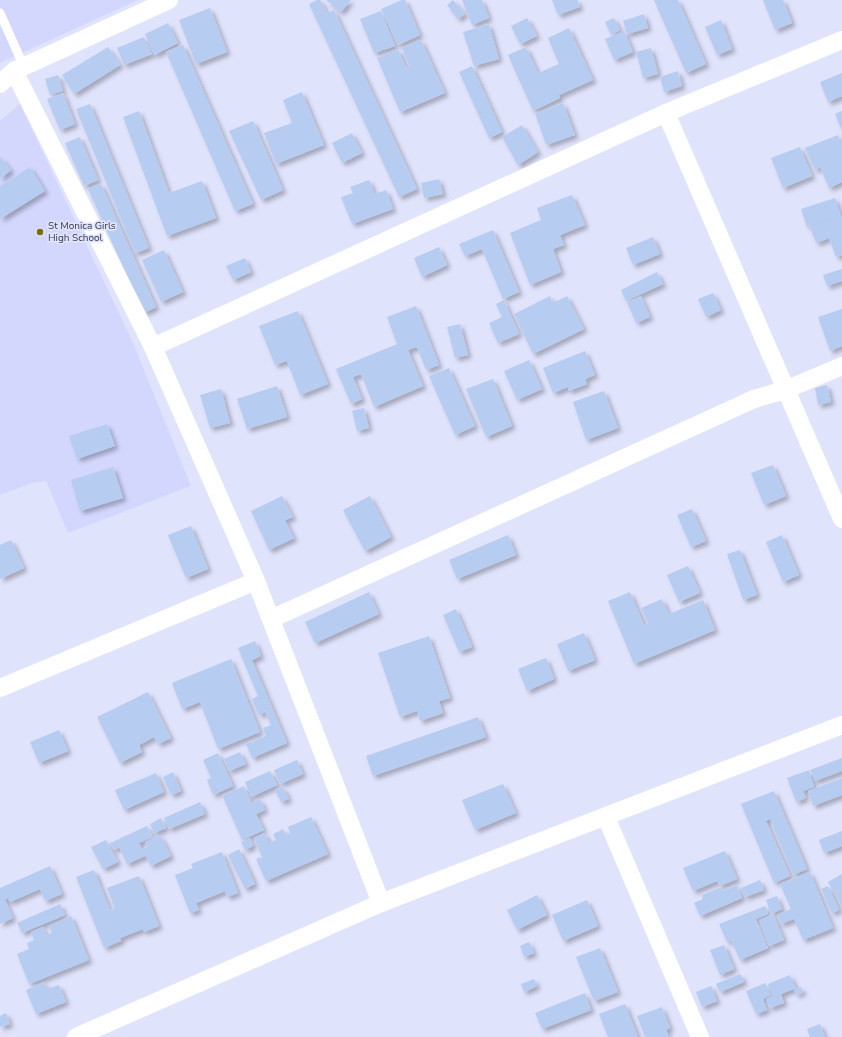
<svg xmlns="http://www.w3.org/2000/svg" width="842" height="1037" viewBox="0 0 842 1037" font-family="'Nunito Sans',sans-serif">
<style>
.built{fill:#d3d7fe}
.building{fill:#b6ccf1;filter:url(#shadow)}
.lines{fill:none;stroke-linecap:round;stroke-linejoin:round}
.service{stroke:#fff;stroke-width:9}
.minor{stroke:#fff;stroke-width:18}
.poi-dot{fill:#7b6d09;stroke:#e0e3fc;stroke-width:1.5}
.labels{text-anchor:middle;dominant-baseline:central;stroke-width:3.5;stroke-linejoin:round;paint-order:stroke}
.poi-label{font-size:10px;fill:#373949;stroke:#e0e3fc;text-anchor:start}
</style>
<defs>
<filter id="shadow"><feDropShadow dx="3.5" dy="3.5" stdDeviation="2" flood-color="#0004"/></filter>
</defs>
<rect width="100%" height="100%" fill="#e0e3fc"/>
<g class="built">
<polygon points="0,0 138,0 0,63"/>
<polygon points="20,104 133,343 191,486 68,533 46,481 32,483 0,495 0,121"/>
</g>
<g class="building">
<polygon points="317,0 320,0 327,13 334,10 417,189 399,197 309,4"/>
<polygon points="326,0 351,0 341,12"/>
<polygon points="402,0 405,0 420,35 398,45 381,9"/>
<polygon points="453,0 465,14 458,19 447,5"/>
<polygon points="462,0 482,0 489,18 472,25"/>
<polygon points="552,0 577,0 580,7 558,15"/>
<polygon points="654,0 678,0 706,64 686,73"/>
<polygon points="763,0 783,0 792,23 775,30"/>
<polygon points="210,8 227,52 196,64 179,20"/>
<polygon points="381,11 395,46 374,53 360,19"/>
<polygon points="644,14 648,28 627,34 623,21"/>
<polygon points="527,18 537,36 520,44 511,26"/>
<polygon points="614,18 620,30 611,35 605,22"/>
<polygon points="721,20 732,49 717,55 705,27"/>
<polygon points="168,23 178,43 154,55 145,34"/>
<polygon points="489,24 499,59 474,66 463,32"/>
<polygon points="569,28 593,80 559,95 560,98 533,111 508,55 526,47 538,73 559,64 548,38"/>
<polygon points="624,31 633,52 614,60 605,39"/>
<polygon points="144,37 152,54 124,65 117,48"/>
<polygon points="421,40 445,93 400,112 377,58 398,49 406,68 409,66 402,48"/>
<polygon points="183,45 253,204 235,211 166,52"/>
<polygon points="108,47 120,65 74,94 62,75"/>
<polygon points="651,48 658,74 643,78 636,52"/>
<polygon points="472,66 502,132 489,138 459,72"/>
<polygon points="678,71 682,86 664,92 660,77"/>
<polygon points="842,73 842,96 828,102 820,82"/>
<polygon points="58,75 63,91 50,95 45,79"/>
<polygon points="302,92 324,145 276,164 264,133 292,123 283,100"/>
<polygon points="63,93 75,124 60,130 47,99"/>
<polygon points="563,103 575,135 546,145 535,113"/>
<polygon points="90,104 149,248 135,253 76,109"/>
<polygon points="139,111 169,193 202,181 216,218 167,236 123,117"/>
<polygon points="842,111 842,131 835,114"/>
<polygon points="253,121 283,190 261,200 229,131"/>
<polygon points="522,125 538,152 518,165 502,137"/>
<polygon points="352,133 362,153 342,163 332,143"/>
<polygon points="838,135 842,145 842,182 829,188 820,167 815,170 805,148"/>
<polygon points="80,137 98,180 84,186 65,143"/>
<polygon points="800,147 812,176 783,188 771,158"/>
<polygon points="0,157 11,170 0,179"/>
<polygon points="30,167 45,191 0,219 0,186"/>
<polygon points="439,179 443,194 424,198 421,183"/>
<polygon points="369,180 375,194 386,190 393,209 352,224 341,197 353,193 350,187"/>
<polygon points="101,184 156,307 144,313 88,189"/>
<polygon points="572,195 585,225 560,235 564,245 553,249 561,272 530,285 510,233 541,220 537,208"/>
<polygon points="835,198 841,216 807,227 801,209"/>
<polygon points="840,216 842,216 842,255 836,257 829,238 816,243 810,227"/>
<polygon points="493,230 519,292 503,299 482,249 465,256 459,244"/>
<polygon points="653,237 660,254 633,265 626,248"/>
<polygon points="439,247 447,265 422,277 414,258"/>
<polygon points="164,250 183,292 161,302 142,260"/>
<polygon points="245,258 251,272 233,280 226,266"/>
<polygon points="842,269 842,281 827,286 823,275"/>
<polygon points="657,272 663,284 626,301 621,290"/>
<polygon points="713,293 721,310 706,317 698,299"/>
<polygon points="550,296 553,303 567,296 584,329 533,354 514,314"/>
<polygon points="641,296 650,317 636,323 627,302"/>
<polygon points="504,300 519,334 498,343 489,323 502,317 496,304"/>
<polygon points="416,306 439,365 426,370 417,347 408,350 423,386 374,407 361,374 353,377 362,399 351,404 336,369 397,344 387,317"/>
<polygon points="842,309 842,346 830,351 818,317"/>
<polygon points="298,311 328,384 300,395 287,361 275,365 259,326"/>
<polygon points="460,324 468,355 455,358 447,327"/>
<polygon points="585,351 595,375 585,379 587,384 569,391 568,387 553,393 543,368"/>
<polygon points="529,360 542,389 517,400 504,371"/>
<polygon points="449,368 475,426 455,435 429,376"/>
<polygon points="493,379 512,426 486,437 466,389"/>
<polygon points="827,385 831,402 818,405 815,388"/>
<polygon points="277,386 287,417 247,429 237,399"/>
<polygon points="221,389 230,423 210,428 200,395"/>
<polygon points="604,391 618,428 586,440 573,402"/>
<polygon points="364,408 369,428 357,431 352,411"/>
<polygon points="107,424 115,446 77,459 69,436"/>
<polygon points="773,465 786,496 764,505 751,473"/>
<polygon points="113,467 123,498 80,511 71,480"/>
<polygon points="282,496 293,517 285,520 294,538 269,550 251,511"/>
<polygon points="370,496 391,537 365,551 343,510"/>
<polygon points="692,509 706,541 691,547 677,515"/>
<polygon points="191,526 208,569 186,578 168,535"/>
<polygon points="508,535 516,555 457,579 449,560"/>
<polygon points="782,535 799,575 783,582 766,542"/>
<polygon points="11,540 24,568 0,579 0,545"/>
<polygon points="740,550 757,595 743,600 727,554"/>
<polygon points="688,566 700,593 679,602 667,575"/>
<polygon points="369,592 379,614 315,643 305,622"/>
<polygon points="630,592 644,625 648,623 641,608 662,599 669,614 703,600 715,630 634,664 608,601"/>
<polygon points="456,609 472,647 459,652 443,615"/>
<polygon points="584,633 595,660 568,671 557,644"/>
<polygon points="429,636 450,698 439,701 443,713 420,721 417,711 400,717 378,653"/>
<polygon points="255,641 261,656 252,660 287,743 252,758 246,744 266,736 263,728 271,725 265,712 259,715 252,699 258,696 238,648"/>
<polygon points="546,658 554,679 527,691 518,669"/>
<polygon points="231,659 260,732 218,749 200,702 182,709 172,683"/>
<polygon points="148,692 171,738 158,744 154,737 139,745 142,752 120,763 97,717"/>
<polygon points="478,717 486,737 373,776 366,756"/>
<polygon points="59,730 68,751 39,763 30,742"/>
<polygon points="240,752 246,764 229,771 224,759"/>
<polygon points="218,753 233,786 213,795 207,780 211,778 203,760"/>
<polygon points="842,758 842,771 815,781 810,770"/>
<polygon points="297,760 303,774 280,784 274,770"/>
<polygon points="809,770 814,787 803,791 806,798 796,802 787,778"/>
<polygon points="270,771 277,785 251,797 245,782"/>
<polygon points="173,772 181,791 171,795 163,777"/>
<polygon points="156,773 164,792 124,810 115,790"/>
<polygon points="842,778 842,795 813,806 808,791"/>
<polygon points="503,784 516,813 475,830 462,800"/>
<polygon points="244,786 252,803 260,799 265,810 256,814 264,830 242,840 222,795"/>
<polygon points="283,787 289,799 281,802 275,790"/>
<polygon points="774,791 807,869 793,875 770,819 766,821 790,876 774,883 741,804"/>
<polygon points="200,802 205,814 169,829 164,818"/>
<polygon points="311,817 328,854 266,881 256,859 262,857 254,838 265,833 269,843 276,840 273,834 283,829 286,835 290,833 288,827"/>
<polygon points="161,818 166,828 154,833 150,824"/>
<polygon points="147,826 153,837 139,843 145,856 127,864 119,847 114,850 110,843"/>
<polygon points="842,831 842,846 824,853 819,840"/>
<polygon points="160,835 171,856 151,866 142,849 147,847 145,842"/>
<polygon points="250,838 253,846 245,850 241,842"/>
<polygon points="106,840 118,862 103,869 91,847"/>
<polygon points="239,849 255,884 245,889 228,855"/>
<polygon points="725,851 737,879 720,886 717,881 693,891 683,868"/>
<polygon points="222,852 238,893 227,897 225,891 196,903 199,910 190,913 175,875 193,868 191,864"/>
<polygon points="50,866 62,894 45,901 40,889 10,902 8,898 5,900 13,918 0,924 0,888"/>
<polygon points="94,870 110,910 115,908 107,888 139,876 159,926 144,932 143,929 120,938 121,941 104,948 76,877"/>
<polygon points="810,872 833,928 803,940 794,919 781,924 777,915 791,909 780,884"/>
<polygon points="842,874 842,904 841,905 828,882"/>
<polygon points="760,880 764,890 745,897 741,888"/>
<polygon points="737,885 742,898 700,916 694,903 703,899 702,895 721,887 723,891"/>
<polygon points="828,886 839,910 832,913 821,889"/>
<polygon points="537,895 547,915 517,930 507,910"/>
<polygon points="777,896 782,909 771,914 766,900"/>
<polygon points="587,900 598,926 563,941 552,915"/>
<polygon points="60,904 65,915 22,933 17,923"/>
<polygon points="765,906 768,914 756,919 768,948 740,960 731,940 727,942 719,924"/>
<polygon points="773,914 784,940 769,946 759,920"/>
<polygon points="71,916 89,960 29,984 17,954 29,949 27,943 34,940 31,932 43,927 46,935 52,933 49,926"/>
<polygon points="529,942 534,953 524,957 520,946"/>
<polygon points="724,945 734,969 720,975 710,950"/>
<polygon points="600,948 618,992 594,1001 576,957"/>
<polygon points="740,974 744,982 720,992 716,984"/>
<polygon points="790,975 796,988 781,994 784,1003 770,1008 766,999 773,996 768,984"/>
<polygon points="534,979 537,986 524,992 521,984"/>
<polygon points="44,982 47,989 59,985 66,1002 36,1014 26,990"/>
<polygon points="765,983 771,995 763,999 767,1010 756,1014 746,991"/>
<polygon points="711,986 717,1001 702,1007 696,992"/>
<polygon points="801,987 803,992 796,995 794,990"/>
<polygon points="585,993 591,1010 542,1029 535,1013"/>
<polygon points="625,1004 638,1037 608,1037 599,1014"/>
<polygon points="662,1007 670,1028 666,1030 669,1037 645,1037 637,1016"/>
<polygon points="6,1013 10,1024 0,1027 0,1016"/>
<polygon points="820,1024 825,1037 810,1037 807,1029"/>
</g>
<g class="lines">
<polyline class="service" points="0,13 24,67"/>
<g class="minor">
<polyline points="14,71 153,347 256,581 381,903"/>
<polyline points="0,84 14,71 169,0"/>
<polyline points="666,113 842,519"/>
<polyline points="153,347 666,113 842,40"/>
<polyline points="271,619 754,399 785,390 842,366"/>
<polyline points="0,688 256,581"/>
<polyline points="606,817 700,1037"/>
<polyline points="76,1037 381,903 842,725"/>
</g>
</g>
<circle class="poi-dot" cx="40" cy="232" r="4"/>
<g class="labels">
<g class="poi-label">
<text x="48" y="226">St Monica Girls<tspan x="48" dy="12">High School</tspan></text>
</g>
</g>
</svg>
